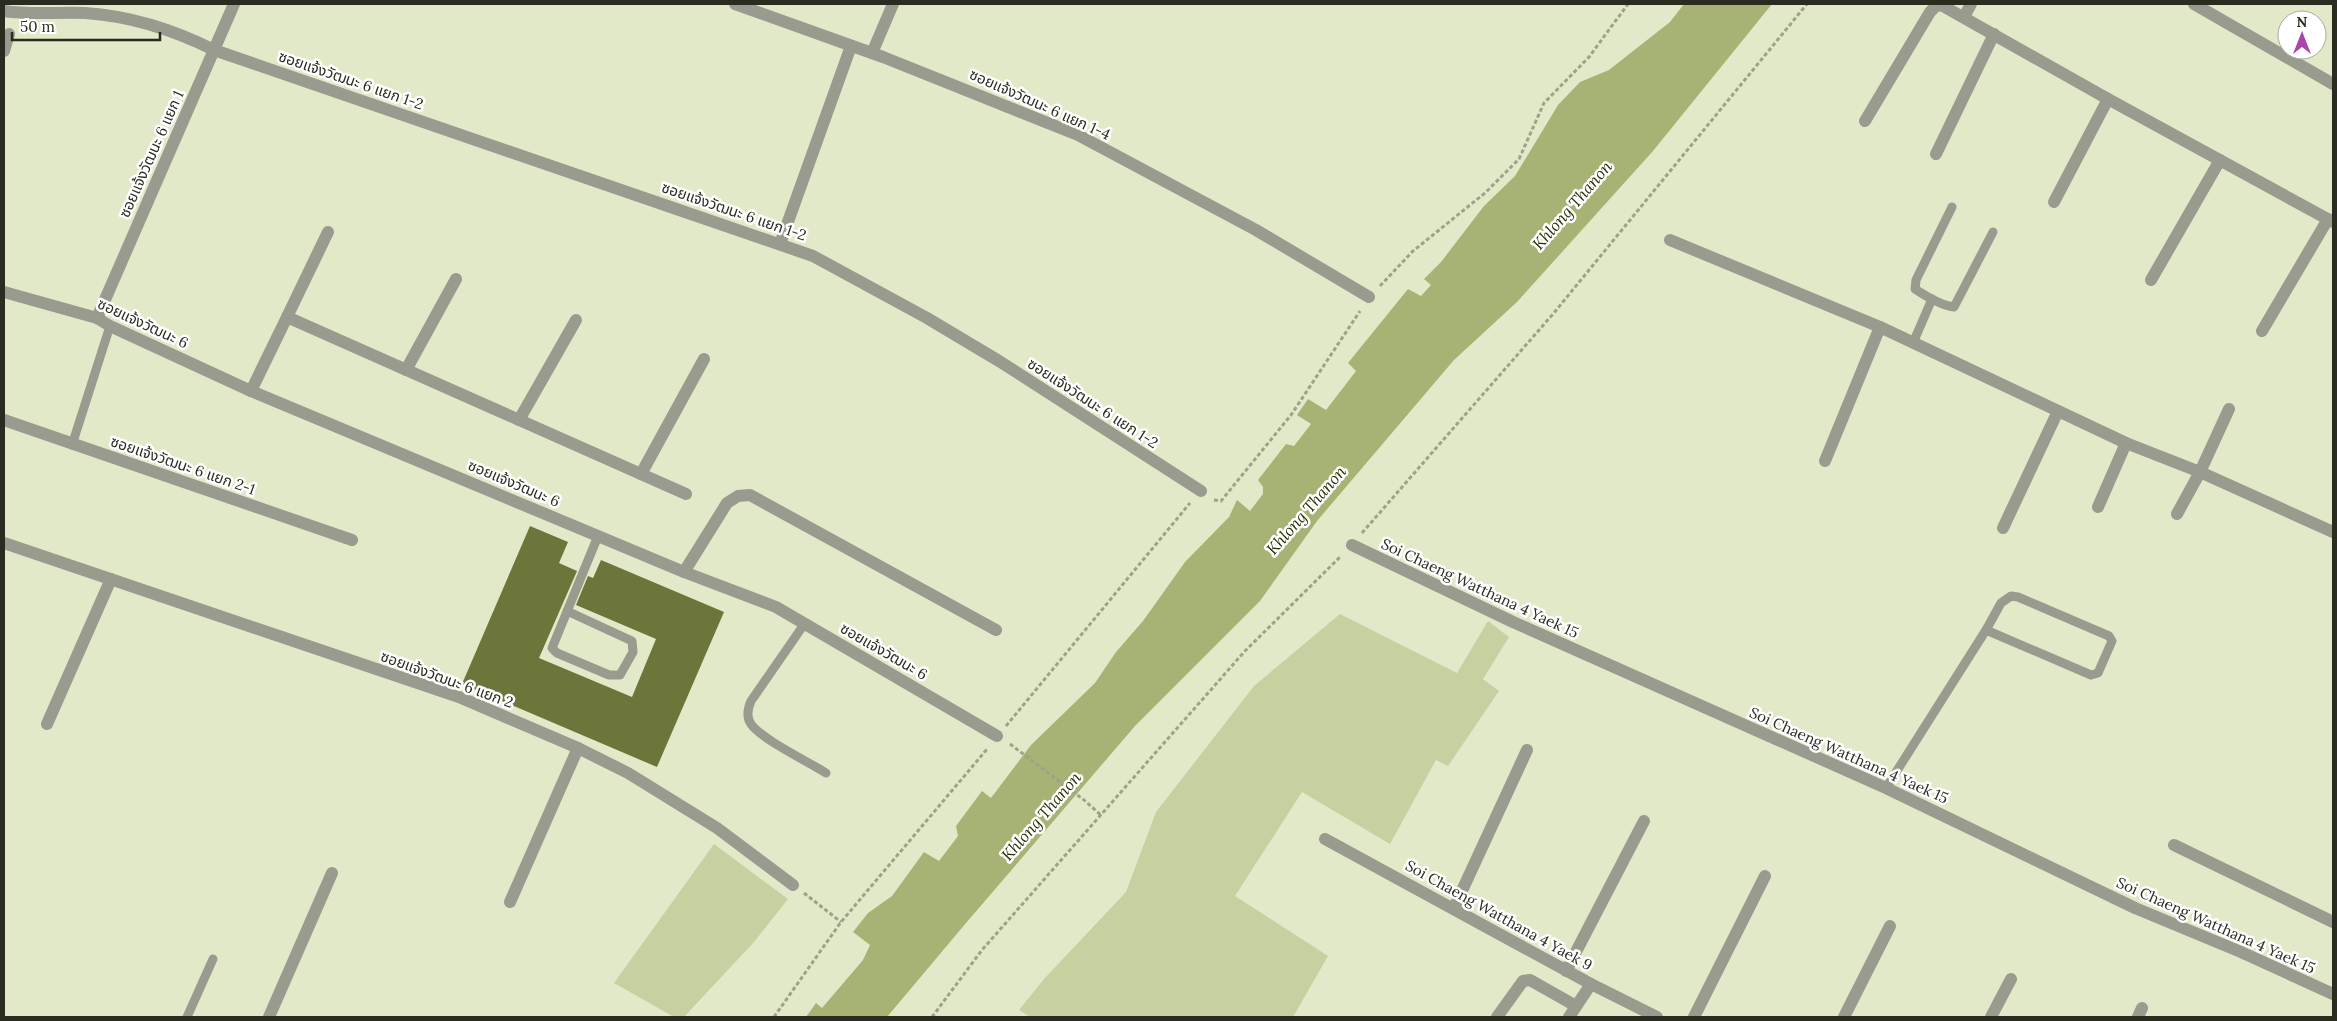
<svg xmlns="http://www.w3.org/2000/svg" width="2337" height="1021" viewBox="0 0 2337 1021" font-family="Lora,'Noto Sans Thai',serif">
<style>
.green{fill:#c7d0a1}
.water{fill:#a7b375}
.building{fill:#6c763a}
.lines{fill:none;stroke-linecap:round;stroke-linejoin:round}
.path{stroke:#9da289;stroke-width:3;stroke-dasharray:4 2.5;stroke-linecap:butt}
.service{stroke:#989b8e;stroke-width:9}
.minor{stroke:#989b8e;stroke-width:12}
.labels{text-anchor:middle;dominant-baseline:central;stroke-width:5;stroke-linejoin:round;paint-order:stroke}
.street-label{font-size:15px;fill:#292c1f;stroke:#fff}
.water-label{font-size:16px;font-style:italic;fill:#2a3000;stroke:#fff}
</style>
<rect width="100%" height="100%" fill="#e2e9c8"/>
<g class="green">
<polygon points="1340,614 1457,673 1488,621 1509,637 1483,679 1499,691 1448,766 1436,760 1390,844 1302,792 1235,896 1328,956 1293,1017 1030,1017 1019,1010 1044,979 1126,892 1156,812 1254,686"/>
<polygon points="714,844 788,899 754,942 684,1017 674,1017 614,983"/>
</g>
<polygon class="water" points="1684,4 1772,4 1653,151 1517,302 1454,360 1317,521 1260,601 1135,726 966,923 887,1017 806,1017 816,1003 822,1008 863,960 870,945 853,932 868,913 892,896 924,852 939,861 958,836 956,826 982,791 991,798 1031,745 1095,683 1116,652 1143,621 1185,562 1229,517 1237,500 1250,511 1263,494 1263,487 1258,480 1286,444 1294,446 1311,424 1297,415 1308,399 1326,410 1356,371 1348,363 1408,289 1421,296 1431,285 1424,279 1441,262 1484,206 1515,176 1558,105 1580,82 1609,70 1670,22"/>
<polygon class="building" points="530,526 568,542 559,563 577,571 539,658 632,697 656,639 576,605 588,576 593,578 601,560 724,612 657,767 462,684"/>
<g class="lines">
<g class="path">
<polyline points="1380,286 1413,251 1485,193 1519,159 1544,103 1589,57 1628,4"/>
<polyline points="1214,500 1221,501 1291,415 1360,311"/>
<polyline points="1362,533 1553,314 1807,4"/>
<polyline points="1006,726 1190,503"/>
<polyline points="1010,744 1084,800 1102,816"/>
<polyline points="804,893 841,922"/>
<polyline points="774,1017 841,922 988,748"/>
<polyline points="932,1017 982,950 1245,651 1341,556"/>
</g>
<g class="service">
<path d="M1952,207L1916,280L1915,289C1927,297 1940,305 1954,307L1993,232"/>
<polyline points="1913,343 1932,299"/>
<polyline points="72,445 110,326"/>
<polyline points="567,611 632,641 633,652 620,675 609,675 557,653 552,648 598,536"/>
<path d="M805,623L751,701C748,708 746,717 751,724C761,739 809,762 826,773"/>
<polyline points="1886,788 1986,630 2001,603 2011,596 2018,597 2109,636 2112,641 2098,673 2091,675 1986,630"/>
<polyline points="187,1017 213,959"/>
</g>
<g class="minor">
<polyline points="735,4 883,57 1078,135 1256,230 1369,297"/>
<polyline points="2194,4 2333,84"/>
<path d="M4,11C30,15 58,12 85,13C131,16 174,30 214,50L813,256L927,318L999,361L1201,491"/>
<polyline points="1964,17 1971,4"/>
<polyline points="4,51 9,34"/>
<polyline points="872,53 893,4"/>
<polyline points="1865,121 1930,12 1937,5 1943,6 2108,99 2333,222"/>
<polyline points="1936,154 1994,34"/>
<polyline points="2054,202 2108,99"/>
<polyline points="1670,240 1880,327 2126,443 2200,472 2333,532"/>
<polyline points="780,244 851,46"/>
<polyline points="2151,280 2220,160"/>
<polyline points="4,292 97,318 110,326 251,391 684,572 776,607 997,736"/>
<polyline points="287,317 328,232"/>
<polyline points="97,318 234,4"/>
<polyline points="2262,331 2328,219"/>
<polyline points="406,370 456,279"/>
<polyline points="251,391 287,317 686,494"/>
<polyline points="4,420 352,540"/>
<polyline points="519,420 576,320"/>
<polyline points="1825,461 1880,327"/>
<polyline points="641,474 704,359"/>
<polyline points="2098,507 2126,443"/>
<polyline points="2177,514 2200,472 2229,409"/>
<polyline points="2003,528 2058,411"/>
<polyline points="4,543 459,697 578,748 628,773 717,828 793,885"/>
<polyline points="1352,545 1513,622 1886,788 2135,908 2241,952 2333,994"/>
<polyline points="684,572 727,503 738,496 750,495 996,630"/>
<polyline points="47,724 111,579"/>
<polyline points="1325,839 1591,984 1657,1017"/>
<polyline points="2174,845 2333,922"/>
<polyline points="510,902 578,748"/>
<polyline points="1454,908 1527,750"/>
<polyline points="1566,971 1644,821"/>
<polyline points="269,1017 332,873"/>
<polyline points="1497,1017 1523,981 1530,980 1576,1006"/>
<polyline points="1569,1017 1591,984"/>
<polyline points="1694,1017 1765,876"/>
<polyline points="1844,1017 1890,926"/>
<polyline points="1991,1017 2011,979"/>
<polyline points="2138,1017 2142,1008"/>
</g>
</g>
<g class="labels">
<g class="street-label">
<text transform="translate(351 80) rotate(19)">ซอยแจ้งวัฒนะ 6 แยก 1-2</text>
<text transform="translate(1040 104) rotate(24)">ซอยแจ้งวัฒนะ 6 แยก 1-4</text>
<text transform="translate(151 154) rotate(-66)">ซอยแจ้งวัฒนะ 6 แยก 1</text>
<text transform="translate(734 211) rotate(19)">ซอยแจ้งวัฒนะ 6 แยก 1-2</text>
<text transform="translate(143 323) rotate(25)">ซอยแจ้งวัฒนะ 6</text>
<text transform="translate(1093 403) rotate(33)">ซอยแจ้งวัฒนะ 6 แยก 1-2</text>
<text transform="translate(183 465) rotate(19)">ซอยแจ้งวัฒนะ 6 แยก 2-1</text>
<text transform="translate(514 483) rotate(23)">ซอยแจ้งวัฒนะ 6</text>
<text transform="translate(1480 588) rotate(25)">Soi Chaeng Watthana 4 Yaek 15</text>
<text transform="translate(884 651) rotate(30)">ซอยแจ้งวัฒนะ 6</text>
<text transform="translate(447 679) rotate(20)">ซอยแจ้งวัฒนะ 6 แยก 2</text>
<text transform="translate(1849 755) rotate(24)">Soi Chaeng Watthana 4 Yaek 15</text>
<text transform="translate(1499 915) rotate(29)">Soi Chaeng Watthana 4 Yaek 9</text>
<text transform="translate(2216 925) rotate(24)">Soi Chaeng Watthana 4 Yaek 15</text>
</g>
<g class="water-label">
<text transform="translate(1572 205) rotate(-49)">Khlong Thanon</text>
<text transform="translate(1306 510) rotate(-49)">Khlong Thanon</text>
<text transform="translate(1041 816) rotate(-49)">Khlong Thanon</text>
</g>
</g>
<rect width="2337" height="1021" fill="none" stroke="#292c1f" stroke-width="10"/>
<g transform="translate(2302 35)"><circle r="24" fill="#ffffff" stroke="#a9aba5"/>
<path d="M0-4L9 19L0 12L-9 19Z" fill="#a945ab"/>
<text y="-8" font-size="14" font-weight="bold" text-anchor="middle" fill="#292c1f">N</text>
</g>
<path d="M12 32v8h148v-8" fill="none" stroke="#292c1f" stroke-width="2.5"/>
<text x="20" y="32" font-size="15" fill="#292c1f" stroke="#ffffff" stroke-width="4" paint-order="stroke">50 m</text>
</svg>
